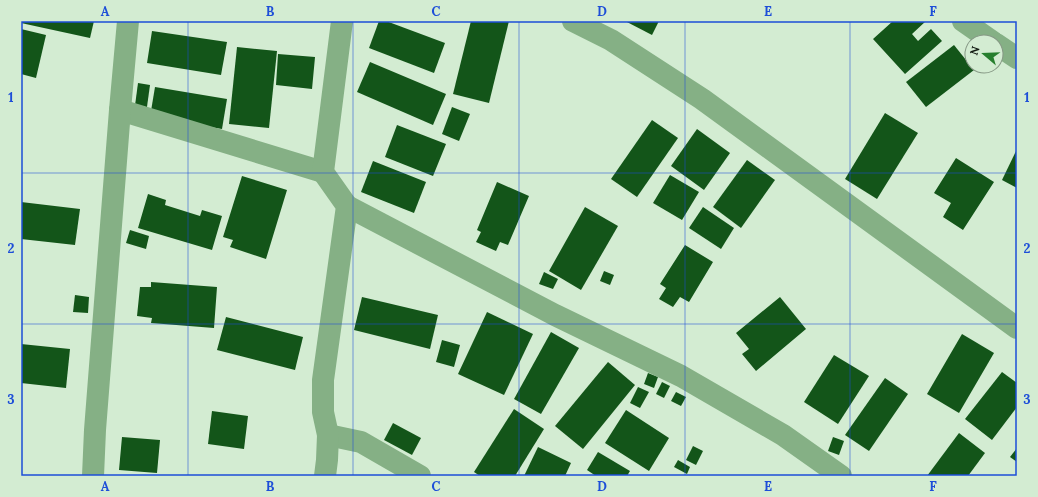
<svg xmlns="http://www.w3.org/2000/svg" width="1038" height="497" viewBox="0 0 1038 497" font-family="Lora,serif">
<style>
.building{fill:#135519}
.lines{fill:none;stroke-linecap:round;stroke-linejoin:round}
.minor{stroke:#85b085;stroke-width:22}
.grid{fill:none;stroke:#1d4ed8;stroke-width:1;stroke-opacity:0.55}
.neatline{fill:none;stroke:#1d4ed8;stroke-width:1.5}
.grid-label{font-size:13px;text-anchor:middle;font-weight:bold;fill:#1d4ed8}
</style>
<rect width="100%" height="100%" fill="#d3ecd2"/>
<g class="building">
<polygon points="21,21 94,21 90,38 21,23"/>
<polygon points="379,21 386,21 445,43 434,73 369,48"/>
<polygon points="471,21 509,21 489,103 453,94"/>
<polygon points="625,21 659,21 652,35"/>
<polygon points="893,21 926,21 912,34 918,41 931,29 942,41 905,74 873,39"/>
<polygon points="21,29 46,35 36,78 21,74"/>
<polygon points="152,31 227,42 221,75 147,63"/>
<polygon points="954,45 974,70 926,107 906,82"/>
<polygon points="237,47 277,51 269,128 229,124"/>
<polygon points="278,54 315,57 312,89 276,85"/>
<polygon points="370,62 446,94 433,125 357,92"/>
<polygon points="138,83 150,85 146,114 134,113"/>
<polygon points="155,87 227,99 222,129 150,117"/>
<polygon points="452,107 470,114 459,141 442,134"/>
<polygon points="885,113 918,133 877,199 845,179"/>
<polygon points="652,120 678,138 637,197 611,179"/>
<polygon points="397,125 446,144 433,176 385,157"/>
<polygon points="697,129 730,153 704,190 671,166"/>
<polygon points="1017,149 1017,188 1002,180"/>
<polygon points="956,158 994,182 963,230 943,217 951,203 934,193"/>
<polygon points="747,160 775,180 741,228 713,207"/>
<polygon points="373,161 426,182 414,213 361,192"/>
<polygon points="670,175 699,192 682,220 653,203"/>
<polygon points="242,176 287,190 266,259 230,247 233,240 223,237"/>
<polygon points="497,182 529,196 508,245 500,242 496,251 476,242 481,232 477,230"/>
<polygon points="148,194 166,200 165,205 200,216 202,210 222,216 212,250 138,228"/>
<polygon points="21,202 80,209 75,245 21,239"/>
<polygon points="585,207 618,226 581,290 549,271"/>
<polygon points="703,207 734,228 721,249 689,228"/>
<polygon points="130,230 149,236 146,249 126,243"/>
<polygon points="685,245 713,262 689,302 680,297 673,307 659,299 666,288 660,284"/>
<polygon points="604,271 614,275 610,285 600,281"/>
<polygon points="544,272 558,279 553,289 539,284"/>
<polygon points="151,282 217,287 214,328 151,323 152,318 137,316 140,287 151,287"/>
<polygon points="75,295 89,297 88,313 73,312"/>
<polygon points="362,297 438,315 430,349 354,330"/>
<polygon points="780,297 806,329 756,371 742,354 749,349 736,333"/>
<polygon points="487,312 533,334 504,395 458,374"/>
<polygon points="226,317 303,337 295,370 217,350"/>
<polygon points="551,332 579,348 541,414 514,399"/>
<polygon points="962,334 994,353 959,413 927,394"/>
<polygon points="442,340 460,345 454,367 436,362"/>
<polygon points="21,344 70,349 66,388 21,383"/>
<polygon points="834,355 869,376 838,424 804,402"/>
<polygon points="608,362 635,385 583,449 555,426"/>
<polygon points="1002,372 1017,383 1017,407 992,440 965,419"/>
<polygon points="648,373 658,377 654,388 644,384"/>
<polygon points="885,378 908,394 869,451 845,435"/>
<polygon points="662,382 670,386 664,398 656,394"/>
<polygon points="638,387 649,392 640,408 630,403"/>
<polygon points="676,392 686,397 681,406 671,401"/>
<polygon points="514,409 544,429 515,476 480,476 474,472"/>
<polygon points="626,410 669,438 649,471 605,443"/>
<polygon points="212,411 248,416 244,449 208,444"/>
<polygon points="393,423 421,438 412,455 384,440"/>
<polygon points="959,433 985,453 968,476 927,476"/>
<polygon points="122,437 160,440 157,473 119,470"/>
<polygon points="833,437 844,441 839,455 828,451"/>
<polygon points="693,446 703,451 696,465 686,460"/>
<polygon points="538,447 571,463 565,476 524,476"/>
<polygon points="1017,448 1017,462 1010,457"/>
<polygon points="598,452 630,471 627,476 596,476 587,470"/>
<polygon points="678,460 690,467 687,474 674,467"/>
</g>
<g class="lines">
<g class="minor">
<polyline points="573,21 611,40 702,99 1017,328"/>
<polyline points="963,21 993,42"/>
<polyline points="996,44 1017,58"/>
<polyline points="120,110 323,172"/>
<polyline points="347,206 555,315 681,376 783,435 841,476"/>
<polyline points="328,435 361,442 420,476"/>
<polyline points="93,476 95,430 120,110 128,21"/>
<polyline points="325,476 327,460 328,435 323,412 323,380 347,206 323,172 342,21"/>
</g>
</g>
<path class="grid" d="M188,21V476M353,21V476M519,21V476M685,21V476M850,21V476M21,173H1017M21,324H1017"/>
<rect width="1038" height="497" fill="none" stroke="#d3ecd2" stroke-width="44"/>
<g transform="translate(984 54) rotate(289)"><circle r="19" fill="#d3ecd2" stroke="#869885"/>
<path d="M0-3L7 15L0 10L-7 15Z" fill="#267f2e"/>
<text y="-6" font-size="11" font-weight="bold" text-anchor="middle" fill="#121b12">N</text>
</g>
<rect x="22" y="22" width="994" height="453" class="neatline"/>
<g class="grid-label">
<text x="105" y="16">A</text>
<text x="270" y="16">B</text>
<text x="436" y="16">C</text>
<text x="602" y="16">D</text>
<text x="768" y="16">E</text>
<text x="933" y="16">F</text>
<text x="11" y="102">1</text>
<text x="1027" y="102">1</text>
<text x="11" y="253">2</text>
<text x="1027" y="253">2</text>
<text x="11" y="404">3</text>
<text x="1027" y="404">3</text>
<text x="105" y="491">A</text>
<text x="270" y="491">B</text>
<text x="436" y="491">C</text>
<text x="602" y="491">D</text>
<text x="768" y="491">E</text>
<text x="933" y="491">F</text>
</g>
</svg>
